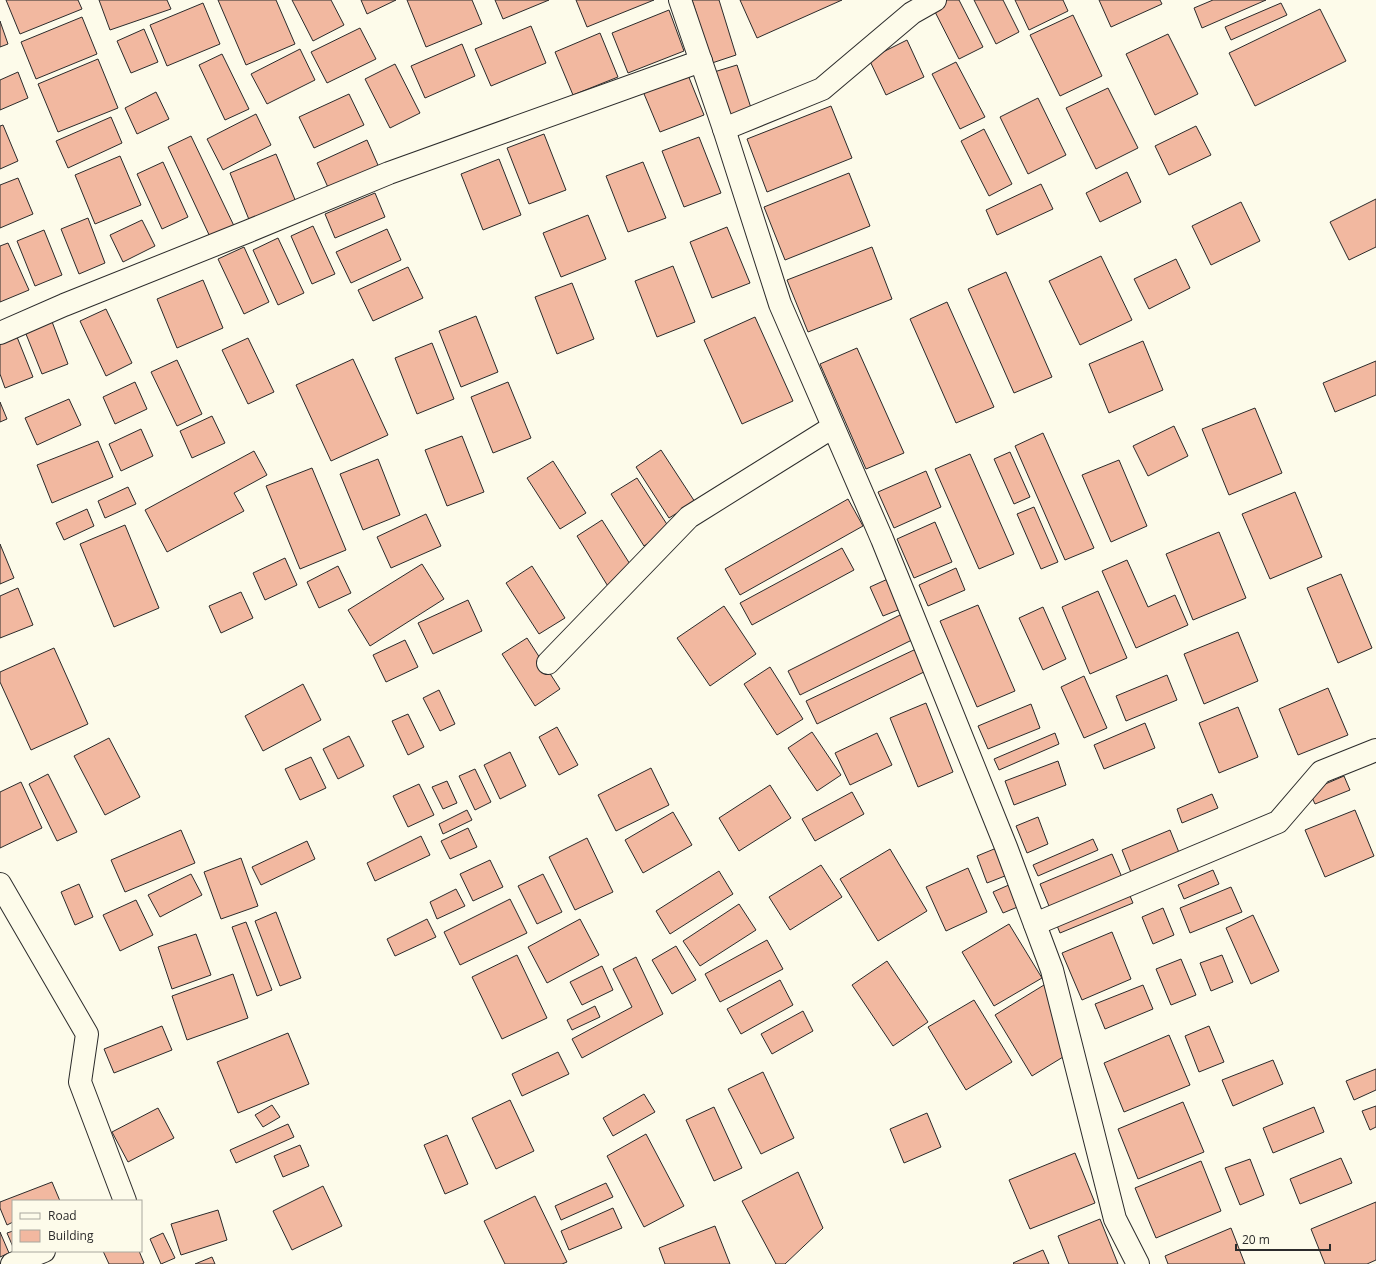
<svg xmlns="http://www.w3.org/2000/svg" width="1376" height="1264" viewBox="0 0 1376 1264" font-family="'Open Sans',sans-serif">
<style>
.building{fill:#f2b8a0;stroke:#2b2b2b}
.lines{fill:none;stroke-linecap:round;stroke-linejoin:round}
.minor-casing{stroke:#2b2b2b;stroke-width:24}
.minor{stroke:#fdfbea;stroke-width:22}
</style>
<rect width="100%" height="100%" fill="#fdfbea"/>
<g class="building">
<polygon points="6,0 78,0 82,9 20,34"/>
<polygon points="99,0 167,0 171,9 110,30"/>
<polygon points="218,0 276,0 295,44 246,65"/>
<polygon points="292,0 331,0 344,25 313,41"/>
<polygon points="361,0 396,0 367,14"/>
<polygon points="407,0 472,0 482,24 426,47"/>
<polygon points="495,0 549,0 503,19"/>
<polygon points="576,0 654,0 587,27"/>
<polygon points="692,0 719,0 736,55 712,63"/>
<polygon points="740,0 842,0 757,38"/>
<polygon points="939,0 959,0 983,47 959,59 931,4"/>
<polygon points="974,0 1003,0 1019,32 996,44"/>
<polygon points="1015,0 1063,0 1068,11 1029,30"/>
<polygon points="1099,0 1160,0 1162,4 1111,27"/>
<polygon points="1213,0 1266,0 1202,28 1194,8"/>
<polygon points="203,3 220,44 167,66 150,25"/>
<polygon points="1281,3 1287,15 1231,40 1225,27"/>
<polygon points="1320,9 1346,61 1255,106 1229,53"/>
<polygon points="669,10 684,51 628,73 612,33"/>
<polygon points="1073,15 1102,76 1060,96 1030,35"/>
<polygon points="82,17 97,54 36,79 21,42"/>
<polygon points="0,21 8,44 0,47"/>
<polygon points="531,26 546,63 491,86 475,49"/>
<polygon points="360,28 376,59 327,83 311,52"/>
<polygon points="144,29 158,62 131,73 117,41"/>
<polygon points="600,33 618,77 573,95 555,52"/>
<polygon points="1168,34 1198,94 1155,115 1126,54"/>
<polygon points="907,40 924,77 886,95 869,59"/>
<polygon points="462,44 475,76 425,98 411,66"/>
<polygon points="300,49 315,80 267,104 251,74"/>
<polygon points="222,54 249,109 225,120 199,65"/>
<polygon points="98,59 118,108 58,132 38,84"/>
<polygon points="956,62 985,117 960,129 932,74"/>
<polygon points="395,64 420,113 390,128 365,79"/>
<polygon points="737,65 753,114 729,122 714,72"/>
<polygon points="686,70 704,115 660,132 642,89"/>
<polygon points="18,72 28,98 0,110 0,80"/>
<polygon points="1108,88 1138,148 1096,169 1066,108"/>
<polygon points="156,92 169,119 137,134 125,108"/>
<polygon points="349,94 364,125 314,148 299,117"/>
<polygon points="1038,98 1066,155 1028,174 1000,117"/>
<polygon points="831,106 852,158 767,192 747,139"/>
<polygon points="256,114 271,145 223,170 207,139"/>
<polygon points="111,117 122,143 68,168 56,141"/>
<polygon points="3,125 18,161 0,169 0,126"/>
<polygon points="1196,126 1211,155 1169,175 1155,146"/>
<polygon points="984,129 1012,184 989,196 961,141"/>
<polygon points="544,134 566,190 529,204 507,148"/>
<polygon points="191,136 235,228 211,239 168,147"/>
<polygon points="699,137 721,193 684,207 662,151"/>
<polygon points="367,140 381,172 331,194 317,163"/>
<polygon points="276,154 296,202 250,222 230,173"/>
<polygon points="120,156 141,205 95,224 75,175"/>
<polygon points="499,159 521,215 483,230 461,174"/>
<polygon points="163,162 188,217 162,229 137,174"/>
<polygon points="643,162 666,218 628,232 606,176"/>
<polygon points="1127,172 1141,202 1100,222 1086,193"/>
<polygon points="849,173 870,226 785,260 764,207"/>
<polygon points="18,178 33,214 0,228 0,185"/>
<polygon points="1041,184 1053,209 997,235 986,210"/>
<polygon points="375,193 385,217 335,238 325,214"/>
<polygon points="1376,199 1376,247 1349,260 1330,222"/>
<polygon points="1241,202 1260,241 1211,265 1192,226"/>
<polygon points="588,215 606,259 561,277 543,233"/>
<polygon points="88,218 105,263 79,274 61,229"/>
<polygon points="142,220 155,246 123,262 110,235"/>
<polygon points="313,226 335,274 312,284 291,236"/>
<polygon points="727,227 750,283 712,298 690,242"/>
<polygon points="387,229 401,260 351,283 336,252"/>
<polygon points="44,230 62,275 35,286 17,241"/>
<polygon points="278,238 304,293 278,305 253,250"/>
<polygon points="8,243 29,290 0,302 0,246"/>
<polygon points="244,247 269,302 244,314 218,259"/>
<polygon points="872,247 892,299 808,332 787,280"/>
<polygon points="1101,256 1132,320 1080,345 1049,281"/>
<polygon points="1176,259 1190,288 1149,309 1134,279"/>
<polygon points="673,266 695,322 657,337 635,281"/>
<polygon points="408,267 423,298 373,321 358,290"/>
<polygon points="1006,272 1052,377 1014,393 968,289"/>
<polygon points="203,280 223,328 177,348 157,299"/>
<polygon points="572,283 594,339 557,354 535,297"/>
<polygon points="947,302 994,407 956,423 910,319"/>
<polygon points="106,309 132,363 106,376 80,321"/>
<polygon points="476,316 498,372 461,387 439,331"/>
<polygon points="755,317 793,401 742,424 704,340"/>
<polygon points="51,319 68,364 42,374 24,329"/>
<polygon points="15,332 33,377 5,388 0,374 0,338"/>
<polygon points="248,338 274,392 248,404 222,350"/>
<polygon points="1143,341 1163,390 1109,413 1089,364"/>
<polygon points="432,343 454,399 417,414 395,358"/>
<polygon points="857,348 904,453 866,469 820,364"/>
<polygon points="353,359 388,435 331,461 296,385"/>
<polygon points="177,360 202,414 177,426 151,372"/>
<polygon points="1376,361 1376,395 1335,412 1323,383"/>
<polygon points="135,382 147,409 115,424 103,397"/>
<polygon points="508,382 531,438 493,453 471,397"/>
<polygon points="69,399 81,425 37,445 25,418"/>
<polygon points="0,402 7,419 0,422"/>
<polygon points="1255,408 1282,473 1229,495 1202,429"/>
<polygon points="212,416 225,443 192,458 180,431"/>
<polygon points="1174,426 1188,456 1148,476 1133,446"/>
<polygon points="141,429 153,456 121,471 109,444"/>
<polygon points="1043,433 1094,548 1065,560 1015,446"/>
<polygon points="462,436 484,492 447,506 425,450"/>
<polygon points="98,441 113,477 52,503 37,465"/>
<polygon points="661,450 695,502 669,518 636,467"/>
<polygon points="254,451 267,475 234,493 244,511 167,552 145,510"/>
<polygon points="1010,452 1030,497 1014,504 994,459"/>
<polygon points="970,454 1014,554 979,569 935,469"/>
<polygon points="378,459 400,515 363,530 340,474"/>
<polygon points="1119,460 1147,526 1111,542 1082,475"/>
<polygon points="553,461 586,513 560,529 527,478"/>
<polygon points="312,468 346,550 300,569 266,486"/>
<polygon points="926,471 941,507 894,528 878,492"/>
<polygon points="637,478 670,529 644,546 611,494"/>
<polygon points="128,487 136,504 105,518 98,501"/>
<polygon points="1295,492 1322,557 1270,579 1242,514"/>
<polygon points="848,499 863,526 740,595 725,569"/>
<polygon points="1034,507 1058,562 1041,569 1017,514"/>
<polygon points="87,509 94,526 64,540 56,523"/>
<polygon points="426,514 441,546 391,568 377,537"/>
<polygon points="602,520 635,572 609,588 577,536"/>
<polygon points="935,522 952,562 914,578 897,539"/>
<polygon points="125,525 159,608 114,627 80,544"/>
<polygon points="1219,532 1246,598 1193,620 1166,554"/>
<polygon points="0,544 14,578 0,584"/>
<polygon points="842,548 854,570 752,625 740,603"/>
<polygon points="285,558 297,585 265,600 253,573"/>
<polygon points="1127,560 1148,607 1175,595 1188,625 1136,648 1102,571"/>
<polygon points="422,564 444,599 370,646 348,610"/>
<polygon points="338,566 351,593 319,608 307,582"/>
<polygon points="532,566 565,618 539,634 506,583"/>
<polygon points="956,568 965,590 928,606 919,585"/>
<polygon points="1341,574 1372,648 1338,663 1307,588"/>
<polygon points="890,578 903,608 883,616 870,587"/>
<polygon points="18,588 33,625 0,638 0,596"/>
<polygon points="1098,591 1127,658 1090,674 1062,607"/>
<polygon points="241,592 253,618 221,633 209,606"/>
<polygon points="468,600 482,631 433,654 418,623"/>
<polygon points="978,605 1015,691 977,707 940,621"/>
<polygon points="724,606 756,654 710,686 677,638"/>
<polygon points="1043,607 1066,659 1043,670 1019,618"/>
<polygon points="902,614 914,639 800,695 788,671"/>
<polygon points="1238,632 1258,681 1204,704 1184,654"/>
<polygon points="527,638 560,689 535,706 502,654"/>
<polygon points="405,640 418,667 386,682 373,655"/>
<polygon points="54,648 88,724 31,750 0,682 0,672"/>
<polygon points="916,649 926,671 817,724 806,701"/>
<polygon points="770,667 803,719 777,735 744,684"/>
<polygon points="1167,675 1177,700 1126,721 1116,696"/>
<polygon points="1084,676 1107,728 1084,738 1061,687"/>
<polygon points="303,684 321,720 263,751 245,716"/>
<polygon points="1328,688 1348,735 1298,755 1279,709"/>
<polygon points="439,690 455,724 440,731 423,698"/>
<polygon points="926,703 953,772 918,787 890,718"/>
<polygon points="1031,704 1040,728 988,749 978,726"/>
<polygon points="1238,707 1258,757 1219,773 1199,723"/>
<polygon points="408,714 424,747 408,755 392,721"/>
<polygon points="1145,723 1155,748 1104,769 1094,745"/>
<polygon points="557,727 578,765 559,775 539,737"/>
<polygon points="812,732 841,775 817,791 788,748"/>
<polygon points="877,733 892,765 850,785 835,753"/>
<polygon points="1055,733 1059,744 999,770 994,759"/>
<polygon points="349,736 364,766 338,779 323,749"/>
<polygon points="109,738 140,797 105,815 74,756"/>
<polygon points="510,752 526,786 500,799 484,765"/>
<polygon points="311,757 326,788 300,800 285,769"/>
<polygon points="1058,761 1066,785 1014,805 1005,781"/>
<polygon points="651,768 669,805 616,831 598,795"/>
<polygon points="475,769 491,802 475,810 459,776"/>
<polygon points="48,774 77,832 57,841 29,784"/>
<polygon points="1344,776 1350,790 1315,804 1309,791"/>
<polygon points="447,781 457,803 443,809 432,787"/>
<polygon points="21,782 42,828 0,848 0,792"/>
<polygon points="419,784 434,815 408,827 393,796"/>
<polygon points="770,785 791,818 739,851 719,818"/>
<polygon points="852,792 864,814 815,841 802,819"/>
<polygon points="1212,794 1218,808 1182,823 1177,809"/>
<polygon points="467,810 472,820 443,834 439,824"/>
<polygon points="1355,810 1374,856 1325,877 1305,830"/>
<polygon points="673,812 692,845 643,873 625,840"/>
<polygon points="1038,817 1048,844 1027,853 1016,826"/>
<polygon points="468,828 477,847 450,859 441,841"/>
<polygon points="181,830 195,863 125,892 111,860"/>
<polygon points="1170,830 1180,855 1132,875 1122,850"/>
<polygon points="421,836 430,855 375,881 367,863"/>
<polygon points="587,838 613,892 575,910 549,857"/>
<polygon points="1093,839 1098,850 1038,876 1033,865"/>
<polygon points="307,841 315,859 261,885 252,867"/>
<polygon points="999,847 1010,874 987,883 977,856"/>
<polygon points="890,849 927,911 878,941 840,879"/>
<polygon points="1112,854 1133,903 1060,933 1040,884"/>
<polygon points="241,858 258,906 221,919 204,872"/>
<polygon points="490,860 503,887 473,901 460,874"/>
<polygon points="821,865 842,897 790,930 769,897"/>
<polygon points="968,868 987,912 946,931 926,887"/>
<polygon points="1213,870 1219,884 1184,899 1178,885"/>
<polygon points="719,871 733,894 670,934 656,911"/>
<polygon points="191,874 202,895 160,917 148,895"/>
<polygon points="543,874 562,912 537,924 518,886"/>
<polygon points="79,884 93,917 75,925 61,892"/>
<polygon points="1011,884 1020,906 1003,913 993,892"/>
<polygon points="1231,887 1242,912 1190,933 1180,908"/>
<polygon points="456,889 465,906 437,919 430,902"/>
<polygon points="510,899 527,933 460,965 444,932"/>
<polygon points="136,900 153,935 120,951 103,915"/>
<polygon points="739,904 756,930 700,966 683,941"/>
<polygon points="1163,908 1174,935 1153,944 1142,917"/>
<polygon points="276,912 301,978 280,986 255,921"/>
<polygon points="1253,915 1279,971 1251,984 1226,928"/>
<polygon points="427,919 436,937 395,956 387,939"/>
<polygon points="580,919 599,955 547,983 528,947"/>
<polygon points="246,922 272,990 257,996 232,927"/>
<polygon points="1009,924 1042,978 994,1006 962,952"/>
<polygon points="1112,932 1131,979 1082,1000 1062,953"/>
<polygon points="196,934 211,975 172,989 158,947"/>
<polygon points="767,940 783,969 720,1002 705,974"/>
<polygon points="676,946 696,980 672,994 652,960"/>
<polygon points="517,955 547,1018 502,1039 472,977"/>
<polygon points="1222,955 1233,982 1211,991 1200,963"/>
<polygon points="636,957 663,1014 582,1058 572,1039 632,1007 613,969"/>
<polygon points="1181,959 1196,995 1171,1005 1156,969"/>
<polygon points="887,961 928,1022 893,1046 852,985"/>
<polygon points="602,966 613,990 582,1005 570,982"/>
<polygon points="233,974 248,1018 187,1040 172,996"/>
<polygon points="780,980 793,1005 741,1034 727,1009"/>
<polygon points="1044,985 1081,1046 1032,1076 995,1015"/>
<polygon points="1143,985 1153,1009 1105,1029 1095,1004"/>
<polygon points="974,1000 1012,1062 966,1090 928,1027"/>
<polygon points="595,1006 600,1017 572,1030 567,1020"/>
<polygon points="803,1011 813,1031 772,1054 761,1034"/>
<polygon points="162,1026 172,1050 114,1073 104,1049"/>
<polygon points="1209,1026 1224,1062 1199,1072 1185,1036"/>
<polygon points="288,1033 309,1084 238,1113 217,1062"/>
<polygon points="1169,1035 1190,1085 1124,1112 1104,1063"/>
<polygon points="558,1052 569,1074 522,1096 512,1074"/>
<polygon points="1273,1060 1283,1084 1233,1106 1222,1080"/>
<polygon points="1376,1069 1376,1090 1354,1100 1346,1081"/>
<polygon points="763,1072 794,1138 761,1154 728,1089"/>
<polygon points="644,1094 655,1112 613,1136 603,1118"/>
<polygon points="510,1100 534,1151 496,1169 472,1118"/>
<polygon points="1183,1102 1204,1152 1138,1179 1118,1129"/>
<polygon points="272,1105 280,1117 263,1127 255,1115"/>
<polygon points="1376,1106 1376,1127 1370,1130 1362,1111"/>
<polygon points="714,1107 742,1168 714,1181 686,1120"/>
<polygon points="1314,1107 1324,1132 1273,1153 1263,1128"/>
<polygon points="158,1108 174,1138 128,1162 112,1132"/>
<polygon points="927,1113 941,1147 904,1163 890,1129"/>
<polygon points="288,1124 294,1137 236,1163 230,1150"/>
<polygon points="646,1134 684,1206 644,1227 607,1156"/>
<polygon points="447,1135 468,1184 445,1194 424,1145"/>
<polygon points="300,1145 309,1166 283,1177 274,1156"/>
<polygon points="1075,1153 1095,1203 1030,1229 1009,1180"/>
<polygon points="1341,1158 1352,1183 1300,1204 1290,1179"/>
<polygon points="1250,1159 1264,1195 1240,1205 1225,1168"/>
<polygon points="1201,1161 1221,1211 1156,1238 1135,1188"/>
<polygon points="798,1172 823,1228 785,1264 776,1264 742,1201"/>
<polygon points="52,1182 60,1201 13,1201 13,1222 7,1225 0,1208 0,1202"/>
<polygon points="606,1183 613,1197 561,1220 555,1206"/>
<polygon points="323,1186 342,1226 292,1250 273,1211"/>
<polygon points="535,1196 567,1262 562,1264 505,1264 484,1221"/>
<polygon points="1376,1202 1376,1260 1367,1264 1325,1264 1311,1229"/>
<polygon points="613,1208 622,1228 569,1250 561,1231"/>
<polygon points="218,1210 227,1240 181,1255 171,1224"/>
<polygon points="1100,1219 1118,1264 1069,1264 1058,1236"/>
<polygon points="715,1226 730,1264 665,1264 659,1248"/>
<polygon points="1231,1228 1245,1264 1168,1264 1165,1256"/>
<polygon points="13,1231 13,1247 7,1233"/>
<polygon points="0,1232 9,1253 0,1257"/>
<polygon points="163,1233 175,1258 161,1264 150,1239"/>
<polygon points="1043,1250 1049,1264 1014,1264 1013,1263"/>
<polygon points="103,1251 139,1251 144,1263 142,1264 109,1264"/>
<polygon points="212,1257 215,1264 195,1264"/>
</g>
<g class="lines">
<g class="minor-casing">
<g id="minor">
<polyline points="680,0 724,129 780,304 882,539 1006,847 1052,970 1115,1219 1138,1264"/>
<polyline points="724,129 822,89 912,13 935,0"/>
<polyline points="0,333 64,305 249,231 389,173 701,61"/>
<polyline points="548,663 689,517 833,427"/>
<polyline points="0,884 87,1034 80,1082 125,1201"/>
<polyline points="1035,924 1278,822 1321,772 1376,750"/>
<polyline points="12,1264 44,1251"/>
</g>
</g>
<use href="#minor" class="minor"/>
</g>
<rect x="12" y="1200" width="130" height="52" fill="#fdfbea" stroke="#a9a89e"/>
<rect x="20" y="1213" width="20" height="6" fill="#fdfbea" stroke="#a9a89e"/>
<text x="48" y="1220" font-size="12" fill="#2b2b2b">Road</text>
<rect x="20" y="1230" width="20" height="12" fill="#f2b8a0" stroke="#a9a89e"/>
<text x="48" y="1240" font-size="12" fill="#2b2b2b">Building</text>
<path d="M1236 1244v6h94v-6" fill="none" stroke="#2b2b2b" stroke-width="2"/>
<text x="1242" y="1244" font-size="12" fill="#2b2b2b" stroke="#fdfbea" stroke-width="3" paint-order="stroke">20 m</text>
</svg>
